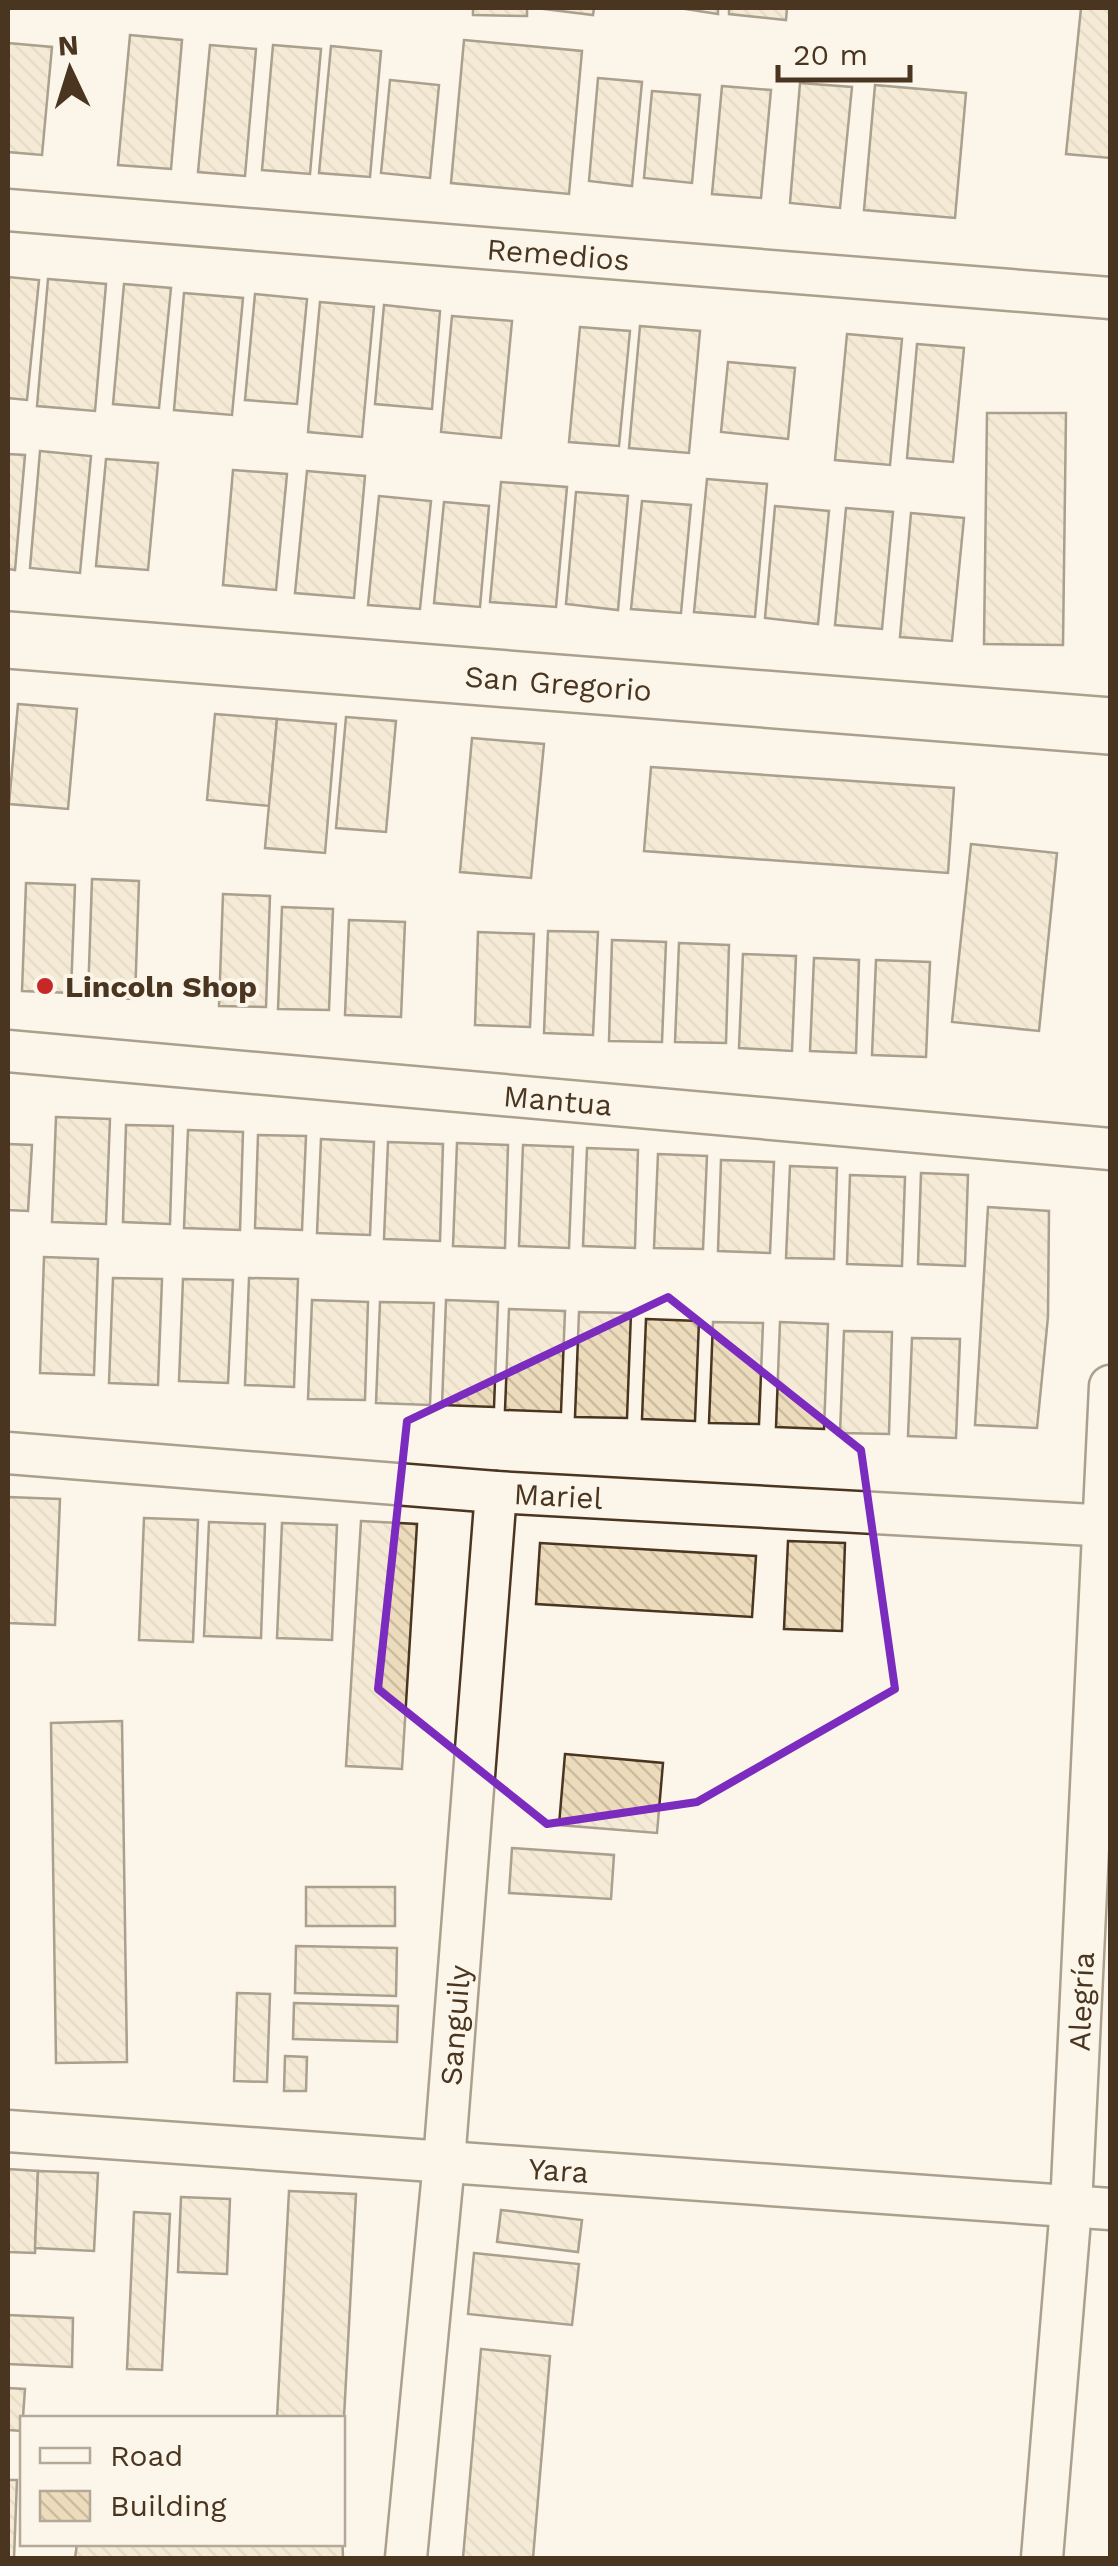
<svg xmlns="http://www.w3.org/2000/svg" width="1118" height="2566" viewBox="0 0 1118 2566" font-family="'Work Sans',sans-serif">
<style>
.building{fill:url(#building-back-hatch);stroke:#4a3520;stroke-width:2.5}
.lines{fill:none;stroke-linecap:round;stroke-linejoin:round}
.street-casing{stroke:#4a3520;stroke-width:45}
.secondary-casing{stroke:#4a3520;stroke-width:60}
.street{stroke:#fbf6e9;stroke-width:40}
.secondary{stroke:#fbf6e9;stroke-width:55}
.marked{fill:none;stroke:#7b2cbf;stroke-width:8;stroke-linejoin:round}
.poi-dot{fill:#c62828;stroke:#fbf6e9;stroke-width:4}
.labels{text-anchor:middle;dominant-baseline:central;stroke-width:8;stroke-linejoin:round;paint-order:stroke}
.street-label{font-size:30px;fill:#4a3520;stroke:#fbf6e9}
.poi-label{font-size:30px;font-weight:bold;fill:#4a3520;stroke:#fbf6e9;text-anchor:start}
</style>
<defs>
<pattern id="building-back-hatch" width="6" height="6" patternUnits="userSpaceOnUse" patternTransform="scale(2.5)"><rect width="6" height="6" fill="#ecdcbc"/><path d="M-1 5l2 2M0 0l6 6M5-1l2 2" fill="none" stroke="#ccbda1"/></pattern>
</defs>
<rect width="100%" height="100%" fill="#fbf6e9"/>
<g class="building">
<polygon points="473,8 527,8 527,16 473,15"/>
<polygon points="536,8 594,8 593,15"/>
<polygon points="679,8 718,8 718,14"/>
<polygon points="729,8 787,8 786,20 729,14"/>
<polygon points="1081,8 1110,8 1110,158 1066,154"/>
<polygon points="130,35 182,40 171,169 118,165"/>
<polygon points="464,40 582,51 569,194 451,183"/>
<polygon points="8,43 52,47 42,155 8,152"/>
<polygon points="210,45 256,49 245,176 198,172"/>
<polygon points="273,45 321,49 310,174 262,170"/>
<polygon points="331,46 381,51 370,177 319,173"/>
<polygon points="598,78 642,82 632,186 589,181"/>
<polygon points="390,80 439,85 430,178 381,173"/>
<polygon points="800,83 852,87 840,208 790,203"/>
<polygon points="875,85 966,93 955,218 864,210"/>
<polygon points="722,86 771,90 761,198 712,194"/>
<polygon points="652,91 700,95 692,183 644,178"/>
<polygon points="8,277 39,280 27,400 8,398"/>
<polygon points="48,279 106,284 95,411 37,406"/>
<polygon points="124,284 171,288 159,408 113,404"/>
<polygon points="184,293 243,298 232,415 174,410"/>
<polygon points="255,294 307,299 297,404 245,400"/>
<polygon points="320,302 374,307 362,437 308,432"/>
<polygon points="384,305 440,311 432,409 375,404"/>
<polygon points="452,316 512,321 501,438 441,432"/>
<polygon points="640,326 700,331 689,453 629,448"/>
<polygon points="580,327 630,331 619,446 569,442"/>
<polygon points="847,334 902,339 890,465 835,460"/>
<polygon points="917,344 964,348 953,462 907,458"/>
<polygon points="728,362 795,368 788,439 721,432"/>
<polygon points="987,413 1066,413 1063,645 984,644"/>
<polygon points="40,451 91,456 80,573 30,568"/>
<polygon points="8,454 25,455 15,570 8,569"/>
<polygon points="106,459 158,463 148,570 96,566"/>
<polygon points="233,470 287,474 276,590 223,585"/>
<polygon points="307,471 365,476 354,598 295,593"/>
<polygon points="707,479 767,484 755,617 694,612"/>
<polygon points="501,482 567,487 556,607 490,602"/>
<polygon points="576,492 628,496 618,610 566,604"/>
<polygon points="379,496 431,501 420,609 368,605"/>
<polygon points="642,501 691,505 681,613 631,609"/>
<polygon points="444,502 489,506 480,607 434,603"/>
<polygon points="775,506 829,511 818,624 765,618"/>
<polygon points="846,508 893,512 882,629 835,625"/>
<polygon points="911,513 964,518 952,641 900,637"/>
<polygon points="18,704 77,709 68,809 9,804"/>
<polygon points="215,714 277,719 269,806 207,800"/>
<polygon points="346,717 396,721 386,832 336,828"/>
<polygon points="277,719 336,724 325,853 265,848"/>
<polygon points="472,738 544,744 531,878 460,872"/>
<polygon points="651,767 954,788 948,873 644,851"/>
<polygon points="971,844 1057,853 1039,1031 952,1022"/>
<polygon points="92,879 139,881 135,999 88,997"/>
<polygon points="26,883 75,885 71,993 22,991"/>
<polygon points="223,894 270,896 266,1007 219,1006"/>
<polygon points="282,907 333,909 329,1010 278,1009"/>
<polygon points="349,920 405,922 401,1017 345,1015"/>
<polygon points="548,931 598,932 593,1035 544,1033"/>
<polygon points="478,932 534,934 530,1027 475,1025"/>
<polygon points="612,940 666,942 662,1042 609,1041"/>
<polygon points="679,943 729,945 726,1043 675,1042"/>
<polygon points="743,954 796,956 792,1051 739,1048"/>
<polygon points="814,958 859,960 856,1053 810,1051"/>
<polygon points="876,960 930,962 926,1057 872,1055"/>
<polygon points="56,1117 110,1119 106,1224 52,1222"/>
<polygon points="126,1125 173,1126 170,1224 123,1222"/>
<polygon points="188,1130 243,1132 240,1230 184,1228"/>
<polygon points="258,1135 306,1136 302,1230 255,1228"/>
<polygon points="321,1139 374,1142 370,1235 317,1233"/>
<polygon points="388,1142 443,1144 440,1241 384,1239"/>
<polygon points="457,1143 508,1145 505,1248 453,1246"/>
<polygon points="8,1144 32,1145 28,1211 8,1210"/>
<polygon points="523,1145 573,1147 569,1248 519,1246"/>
<polygon points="587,1148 638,1150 635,1248 583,1246"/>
<polygon points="658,1154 707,1156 703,1249 654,1248"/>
<polygon points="721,1160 774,1162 770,1253 718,1251"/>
<polygon points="790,1166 837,1168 834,1259 786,1258"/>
<polygon points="921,1173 968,1175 965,1266 918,1264"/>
<polygon points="850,1175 905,1177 902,1266 847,1264"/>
<polygon points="988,1207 1049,1211 1048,1317 1037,1428 975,1425"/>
<polygon points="44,1257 98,1259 94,1375 40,1373"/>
<polygon points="113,1278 162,1279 158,1385 109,1383"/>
<polygon points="249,1278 298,1279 294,1387 245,1385"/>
<polygon points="183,1279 233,1280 228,1383 179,1381"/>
<polygon points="312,1300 368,1302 365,1400 308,1399"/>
<polygon points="446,1300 498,1302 494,1407 442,1405"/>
<polygon points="380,1302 434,1303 430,1405 376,1403"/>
<polygon points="509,1309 565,1311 561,1412 505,1410"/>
<polygon points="579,1312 631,1313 627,1418 575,1417"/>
<polygon points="646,1319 699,1321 695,1421 642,1419"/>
<polygon points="713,1322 763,1323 759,1424 709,1423"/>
<polygon points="780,1322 828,1324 824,1429 776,1427"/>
<polygon points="844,1331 892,1332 889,1434 840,1433"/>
<polygon points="912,1338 960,1339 956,1438 908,1436"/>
<polygon points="8,1497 60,1499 55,1625 8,1623"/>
<polygon points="144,1518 198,1520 193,1642 139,1640"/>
<polygon points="361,1521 417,1524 402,1769 346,1766"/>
<polygon points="209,1522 265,1524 261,1638 204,1636"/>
<polygon points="282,1523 337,1525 332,1640 277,1638"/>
<polygon points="788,1541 845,1543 842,1631 784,1629"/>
<polygon points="540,1543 756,1556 752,1617 536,1604"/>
<polygon points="122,1721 127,2062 56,2063 51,1723"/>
<polygon points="565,1754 663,1763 657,1833 559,1825"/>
<polygon points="512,1848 614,1855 611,1899 509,1893"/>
<rect x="306" y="1887" width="89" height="39"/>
<polygon points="296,1946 397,1948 396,1996 295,1993"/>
<polygon points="237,1993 270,1994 267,2082 234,2081"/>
<polygon points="294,2003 398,2006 397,2042 293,2039"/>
<polygon points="285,2056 307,2057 306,2091 284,2091"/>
<polygon points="8,2169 38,2171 35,2253 8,2252"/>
<polygon points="38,2171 98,2173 94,2251 35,2248"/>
<polygon points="289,2191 356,2194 343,2436 342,2418 277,2418"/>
<polygon points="181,2197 230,2199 227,2274 178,2272"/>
<polygon points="501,2210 582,2220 578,2252 497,2242"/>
<polygon points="134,2212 170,2214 162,2370 127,2369"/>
<polygon points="474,2253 579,2264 572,2325 468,2314"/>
<polygon points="8,2315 73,2318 72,2367 8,2364"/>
<polygon points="481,2349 550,2356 533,2558 463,2558"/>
<polygon points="8,2388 25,2389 22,2431 8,2430"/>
<polygon points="8,2480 17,2480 14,2558 8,2558"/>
<polygon points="342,2529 343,2558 75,2558 77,2544 342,2544"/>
</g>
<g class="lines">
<g class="street-casing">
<g id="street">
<path id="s1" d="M8,210L1110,298"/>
<path id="s2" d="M8,1051L1110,1149"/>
<path id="s3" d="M8,1453L496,1492L1110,1526"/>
<path id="s4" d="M8,2131L1110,2209"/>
<path id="s5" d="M406,2558L444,2162L496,1492"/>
<path id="s6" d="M1042,2558L1071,2207L1110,1386"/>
</g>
</g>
<g class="secondary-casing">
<g id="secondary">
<path id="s7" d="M8,640L1110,726"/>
</g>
</g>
<use href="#street" class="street"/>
<use href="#secondary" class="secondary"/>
</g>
<path d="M0 0H1118V2566H0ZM668,1297L861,1450L895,1689L697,1802L547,1824L378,1689L407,1421Z" fill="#fbf6e9" fill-opacity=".55" fill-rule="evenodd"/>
<path class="marked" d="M668,1297L861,1450L895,1689L697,1802L547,1824L378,1689L407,1421Z"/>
<circle class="poi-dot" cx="45" cy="986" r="10"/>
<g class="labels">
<g class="street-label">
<text stroke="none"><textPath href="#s1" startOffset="552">Remedios</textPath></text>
<text stroke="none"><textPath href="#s7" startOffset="552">San Gregorio</textPath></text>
<text stroke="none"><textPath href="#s2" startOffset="552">Mantua</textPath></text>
<text stroke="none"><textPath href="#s3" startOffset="552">Mariel</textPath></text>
<text stroke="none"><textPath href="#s6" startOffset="558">Alegría</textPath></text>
<text stroke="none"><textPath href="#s5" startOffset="535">Sanguily</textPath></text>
<text stroke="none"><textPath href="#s4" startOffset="552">Yara</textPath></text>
</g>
<g class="poi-label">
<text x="65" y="986">Lincoln Shop</text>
</g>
</g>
<rect width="1118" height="2566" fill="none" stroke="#4a3520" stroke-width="20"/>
<rect x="20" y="2416" width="325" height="130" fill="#fbf6e9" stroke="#b4a999" stroke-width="2.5"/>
<rect x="40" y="2448" width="50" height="15" fill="#fbf6e9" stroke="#b4a999" stroke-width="2.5"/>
<text x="110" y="2466" font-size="30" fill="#4a3520">Road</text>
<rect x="40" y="2491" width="50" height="30" fill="url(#building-back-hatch)" stroke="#b4a999" stroke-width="2.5"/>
<text x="110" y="2516" font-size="30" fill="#4a3520">Building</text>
<g transform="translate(70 70) rotate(356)" stroke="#fbf6e9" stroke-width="8" paint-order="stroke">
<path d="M0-8L18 38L0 25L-18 38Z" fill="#4a3520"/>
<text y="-15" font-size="28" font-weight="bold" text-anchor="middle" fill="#4a3520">N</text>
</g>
<path d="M778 65v15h132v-15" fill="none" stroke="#4a3520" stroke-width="5"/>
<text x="793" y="65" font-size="30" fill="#4a3520" stroke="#fbf6e9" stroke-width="8" paint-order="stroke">20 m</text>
</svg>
